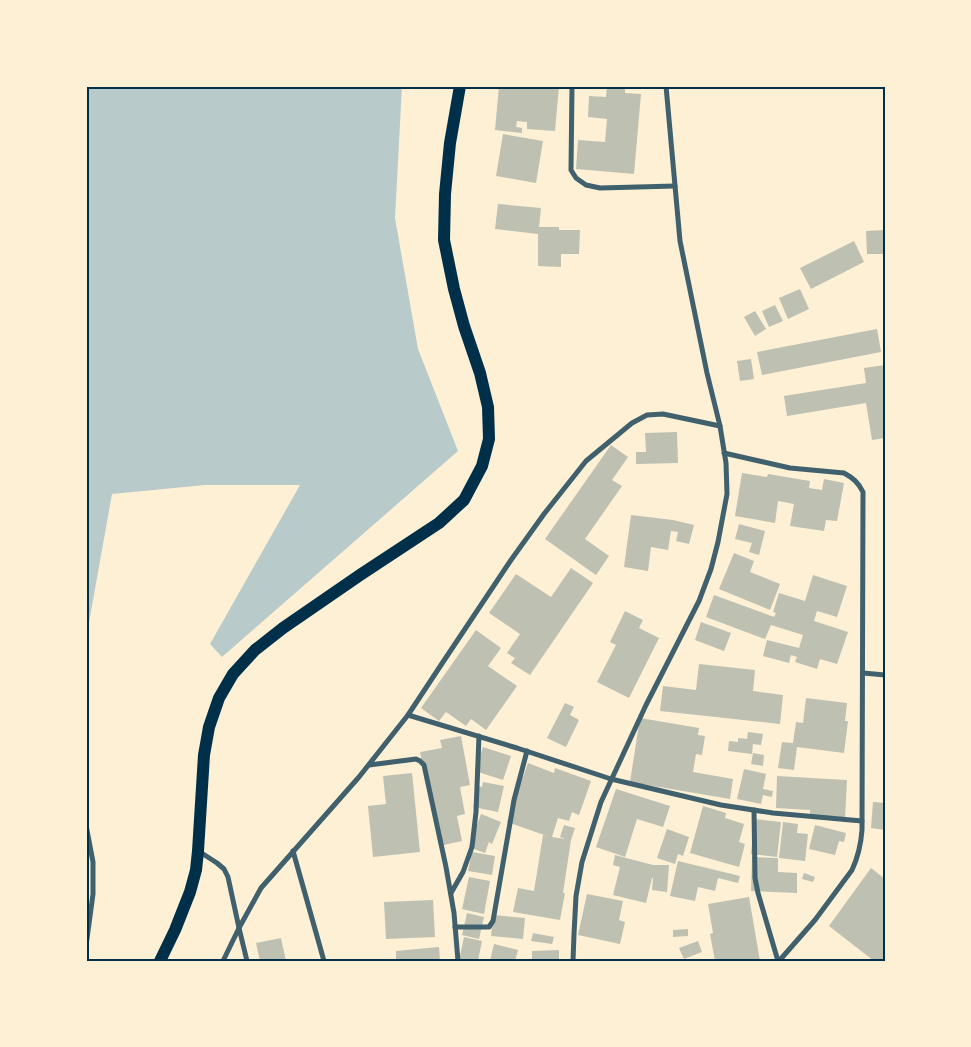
<svg xmlns="http://www.w3.org/2000/svg" width="971" height="1047" viewBox="0 0 971 1047" font-family="Barlow,sans-serif">
<style>
.green{fill:#b9caca}
.building{fill:#bec0b2}
.lines{fill:none;stroke-linecap:round;stroke-linejoin:round}
.minor{stroke:#3f606c;stroke-width:5}
.primary{stroke:#003049;stroke-width:12}
.neatline{fill:none;stroke:#003049;stroke-width:2}
</style>
<rect width="100%" height="100%" fill="#fdf0d5"/>
<polygon class="green" points="86,86 402,86 395,218 418,349 458,451 222,657 210,644 300,485 205,485 112,494 88,628 86,627"/>
<g class="building">
<polygon points="499,86 559,86 555,131 527,129 527,122 517,121 516,127 522,128 522,133 495,130"/>
<polygon points="607,86 625,86 625,93 641,94 634,174 576,169 578,140 605,142 607,119 588,117 589,96 606,97"/>
<polygon points="503,134 543,141 536,183 496,176"/>
<polygon points="498,204 541,208 539,227 559,227 559,230 580,230 579,254 561,254 561,267 538,266 538,234 495,229"/>
<polygon points="885,230 885,254 867,254 866,231"/>
<polygon points="854,241 864,262 811,289 800,268"/>
<polygon points="800,289 809,309 788,319 779,298"/>
<polygon points="775,305 783,321 769,327 762,311"/>
<polygon points="755,311 766,329 755,336 744,317"/>
<polygon points="877,329 881,352 762,375 757,352"/>
<polygon points="751,359 754,379 740,381 737,361"/>
<polygon points="885,365 885,438 872,440 866,403 787,416 784,396 866,383 864,368"/>
<polygon points="677,432 678,463 636,464 636,452 646,452 645,433"/>
<polygon points="611,445 628,457 612,480 622,486 585,539 609,556 596,575 545,539"/>
<polygon points="742,473 767,477 768,474 810,481 809,488 822,490 824,479 844,483 837,521 826,520 824,531 790,526 794,504 778,501 775,523 735,516"/>
<polygon points="631,515 673,520 694,525 689,544 676,541 678,532 671,531 668,550 651,547 648,571 624,567"/>
<polygon points="739,524 765,531 759,555 749,552 752,543 735,539"/>
<polygon points="734,553 754,561 750,572 780,584 770,610 719,589"/>
<polygon points="571,568 593,583 530,675 511,663 515,658 507,653 520,634 489,613 516,574 551,597"/>
<polygon points="813,575 847,586 837,617 817,611 814,621 848,632 837,664 820,659 817,669 795,662 797,657 791,655 789,663 763,656 767,640 799,648 803,635 771,625 765,639 706,617 714,595 774,617 776,613 773,612 779,593 805,601"/>
<polygon points="625,611 643,620 639,628 659,638 629,698 597,682 616,645 610,642"/>
<polygon points="701,622 731,633 724,651 695,640"/>
<polygon points="476,630 501,648 488,666 517,686 486,730 471,719 466,726 446,712 439,721 421,708"/>
<polygon points="699,664 755,670 753,691 783,695 780,724 660,711 663,686 696,690"/>
<polygon points="806,698 847,703 845,721 848,721 844,753 797,747 794,770 778,768 782,742 793,743 796,722 803,723"/>
<polygon points="565,703 574,707 570,715 579,720 566,747 547,738"/>
<polygon points="640,718 699,728 698,735 705,736 702,755 696,754 693,772 733,779 730,799 630,782"/>
<polygon points="748,732 763,734 761,745 753,744 752,754 728,751 729,741 738,742 738,738 747,739"/>
<polygon points="461,736 470,785 460,787 465,814 457,816 462,841 439,846 420,752 442,748 440,740"/>
<polygon points="483,747 511,756 503,780 475,771"/>
<polygon points="753,753 764,755 763,766 751,764"/>
<polygon points="528,763 554,773 555,768 591,781 579,815 572,812 569,821 558,818 552,837 565,839 560,837 564,825 575,828 571,840 563,893 565,893 560,920 513,912 518,888 534,891 543,835 547,836 507,822"/>
<polygon points="744,769 766,774 763,789 773,791 772,797 763,795 761,804 737,799"/>
<polygon points="412,773 420,852 373,857 368,806 386,804 383,776"/>
<polygon points="777,776 847,780 845,819 810,817 810,810 776,808"/>
<polygon points="483,782 504,786 498,812 473,807 478,786 482,787"/>
<polygon points="616,789 670,806 663,827 637,819 625,857 596,847"/>
<polygon points="873,802 885,803 885,830 871,828"/>
<polygon points="703,806 726,813 725,818 744,824 739,842 745,844 739,867 690,853"/>
<polygon points="481,814 501,822 492,844 489,842 485,853 469,847"/>
<polygon points="754,819 781,822 777,857 751,854"/>
<polygon points="783,822 798,824 797,833 808,834 805,861 779,858"/>
<polygon points="815,825 846,833 844,842 839,841 835,855 809,849"/>
<polygon points="667,829 689,837 683,856 678,854 675,864 657,858"/>
<polygon points="472,852 495,856 492,875 468,871"/>
<polygon points="615,855 653,865 669,865 667,892 652,890 653,878 652,878 646,903 613,895 620,867 613,865"/>
<polygon points="752,857 778,858 778,872 797,873 797,893 751,891"/>
<polygon points="678,861 740,876 738,883 718,878 715,891 698,887 695,901 670,896"/>
<polygon points="871,868 885,879 885,961 874,961 829,926"/>
<polygon points="804,873 815,877 813,882 802,879"/>
<polygon points="469,877 490,881 484,914 462,909"/>
<polygon points="587,894 623,901 619,920 625,922 620,944 578,935"/>
<polygon points="749,897 760,961 715,961 710,934 713,933 708,904"/>
<polygon points="433,900 435,937 386,939 384,902"/>
<polygon points="467,913 484,917 479,939 462,935"/>
<polygon points="493,915 525,918 523,939 491,936"/>
<polygon points="688,929 688,936 673,937 673,930"/>
<polygon points="533,933 554,937 552,944 531,941"/>
<polygon points="464,937 482,941 478,961 459,961"/>
<polygon points="281,938 286,961 260,961 256,943"/>
<polygon points="698,941 702,952 684,959 679,948"/>
<polygon points="494,944 518,950 515,961 490,961"/>
<polygon points="439,947 440,961 396,961 396,951"/>
<polygon points="559,950 559,961 532,961 532,951"/>
</g>
<g class="lines">
<g class="minor">
<polyline points="572,86 571,170 576,178 586,185 600,188 675,186"/>
<path d="M724,453L790,468L844,473C853,478 858,482 863,492L862,830C861,844 858,857 852,870L815,920L779,961"/>
<polyline points="863,673 885,675"/>
<polyline points="408,715 517,748 611,779 721,805 773,813 862,821"/>
<polyline points="369,765 416,759 420,761 424,765 446,867 454,913 458,961"/>
<polyline points="754,810 755,878 758,893 778,961"/>
<polyline points="86,825 93,862 93,894 86,946"/>
<polyline points="293,851 324,961"/>
<polyline points="200,852 217,863 224,869 228,877 239,928 247,961"/>
<polyline points="451,893 463,872 472,847 476,812 479,736"/>
<polyline points="455,927 489,927 493,921 514,800 527,751"/>
<polyline points="223,961 239,928 261,888 359,777 408,715 443,662 511,560 544,514 586,461 632,423 647,415 663,414 720,426"/>
<polyline points="573,961 574,934 576,896 582,862 601,802 646,705 699,601 711,569 718,542 727,494 726,463 720,426 707,373 680,241 666,86"/>
</g>
<polyline class="primary" points="160,961 175,930 190,892 196,870 198,851 204,755 209,727 219,698 233,674 255,650 283,628 360,575 439,523 464,500 482,466 489,439 488,407 480,373 464,326 454,289 444,240 445,194 450,143 460,86"/>
</g>
<rect width="971" height="1047" fill="none" stroke="#fdf0d5" stroke-width="175"/>
<rect x="88" y="88" width="796" height="872" class="neatline"/>
</svg>
